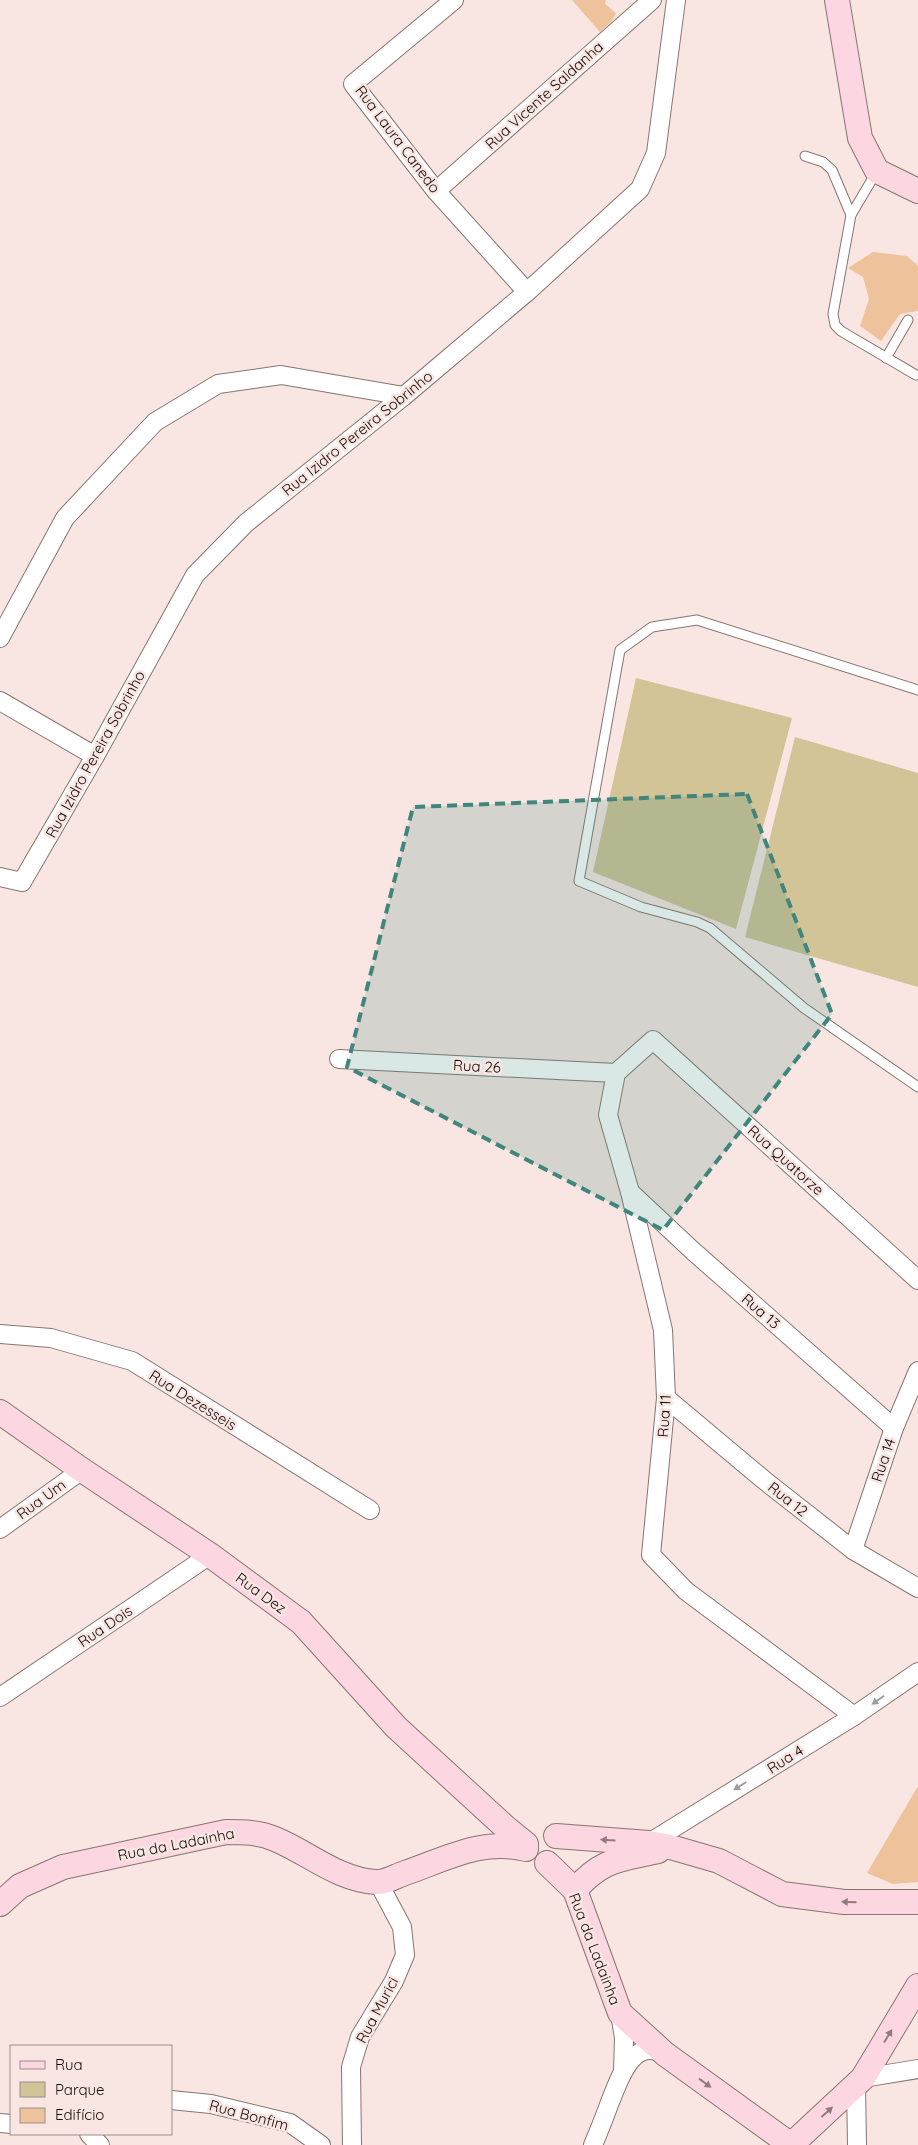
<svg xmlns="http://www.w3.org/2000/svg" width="918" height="2145" font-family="Quicksand,sans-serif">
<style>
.green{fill:#d2c496}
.building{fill:#eec39c}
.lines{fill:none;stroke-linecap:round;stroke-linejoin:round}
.lane-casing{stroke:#867672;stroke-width:11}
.street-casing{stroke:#867672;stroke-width:20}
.secondary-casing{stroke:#867672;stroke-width:26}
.lane{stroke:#fff;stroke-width:9}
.street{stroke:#fff;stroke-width:18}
.secondary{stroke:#fcd6e1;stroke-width:24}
.oneway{fill:#a09d9d}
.oneway2{fill:#927b80}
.marked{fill:#40867c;fill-opacity:0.2;stroke:#40867c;stroke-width:4;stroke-dasharray:10 6;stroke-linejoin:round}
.labels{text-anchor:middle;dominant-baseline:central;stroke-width:5;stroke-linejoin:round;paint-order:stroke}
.street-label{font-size:15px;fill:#110b0a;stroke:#f9e6e2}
</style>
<rect width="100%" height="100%" fill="#f9e6e2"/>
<g class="green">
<path d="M636 678 792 718 736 929 593 872Z"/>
<path d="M795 737 918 773V987L745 937Z"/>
</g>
<g class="building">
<path d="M572 0H606L605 4 616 13 612 21 600 32Z"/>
<path d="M873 252 907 256 918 266V311L900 314 881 341 860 326 869 299 863 277 848 268Z"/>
<path d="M918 1786V1882L893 1884 867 1873Z"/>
</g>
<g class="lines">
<defs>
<g id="lane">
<path d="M805 156 823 162 832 170 851 215"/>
<path d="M877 171 851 215 833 314 835 325 841 331 916 375"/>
<path d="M886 358 908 320"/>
<path d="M918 690 697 620 652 627 620 650 579 881 641 907 697 922 710 928 804 1008 918 1087"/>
</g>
<g id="street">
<path d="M454 0 353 84 436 191 527 292"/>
<path d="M436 191 652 0"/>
<path d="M0 638 65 518 155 422 218 384 281 375 404 396"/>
<path d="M0 701 95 756"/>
<path d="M0 877 22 882 95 756 195 575 246 523 404 396 527 292 640 189 656 153 676 0"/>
<path d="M339 1059 616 1073"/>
<path d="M630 1192 693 1251 894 1428"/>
<path d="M0 1334 51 1338 132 1361 370 1510"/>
<path d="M666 1398 764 1480 853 1550 918 1588"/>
<path d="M0 1529 82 1470"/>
<path d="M853 1550 894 1428 918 1371"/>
<path d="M0 1697 210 1555"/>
<path d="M854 1716 686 1591 651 1555 666 1398 663 1330 630 1192 608 1115 616 1073 653 1040 918 1280"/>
<path d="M649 1843 854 1716 918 1672"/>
<path d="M620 2013 624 2038 623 2071"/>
<path d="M863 2078 918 2069"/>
<path d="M856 2085 857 2145"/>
<path d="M171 2100 211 2104 290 2123 321 2145"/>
<path d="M0 2123 11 2124"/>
<path d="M89 2134 100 2145"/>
<path d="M352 2145 351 2067 360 2037 394 1981 405 1955 402 1927 378 1882"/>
<path d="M593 2145C599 2131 605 2116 610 2102 620 2078 632 2037 665 2054"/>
</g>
<g id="secondary">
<path d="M837 0 860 138 877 171 918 191"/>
<path d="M0 1412 82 1470 210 1555 301 1622 396 1727 505 1827 526 1844"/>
<path d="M556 1836 649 1843 674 1848 719 1861 782 1894 844 1902H918"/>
<path d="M547 1863 575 1890 620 2013 665 2054 791 2145 863 2078 918 1986"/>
<path d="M575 1890C602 1859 619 1860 658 1851"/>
<path d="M0 1904 20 1886 63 1867 226 1832C243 1832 259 1832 275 1839 309 1853 338 1880 376 1882 385 1883 396 1876 405 1873 446 1859 482 1838 526 1849"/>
</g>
</defs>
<use href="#lane" class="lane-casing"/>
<use href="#street" class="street-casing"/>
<use href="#secondary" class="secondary-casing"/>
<use href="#lane" class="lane"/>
<use href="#street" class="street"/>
<use href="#secondary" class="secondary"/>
</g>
<defs><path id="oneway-solid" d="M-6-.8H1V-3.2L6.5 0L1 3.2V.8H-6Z" transform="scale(1.25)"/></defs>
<g class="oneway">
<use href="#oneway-solid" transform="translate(878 1700) rotate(145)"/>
<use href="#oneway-solid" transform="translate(740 1786) rotate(148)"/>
</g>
<g class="oneway2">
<use href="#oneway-solid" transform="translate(608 1840) rotate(-176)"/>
<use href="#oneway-solid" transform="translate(849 1902) rotate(-179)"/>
<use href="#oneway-solid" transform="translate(888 2036) rotate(-59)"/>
<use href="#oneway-solid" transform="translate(705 2083) rotate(36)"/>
<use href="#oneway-solid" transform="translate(827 2112) rotate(-42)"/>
</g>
<path class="marked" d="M747 794 832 1014 663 1230 347 1067 413 807Z"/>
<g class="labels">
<g class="street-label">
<text transform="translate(544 95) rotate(-42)">Rua Vicente Saldanha</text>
<text transform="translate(398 139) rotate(53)">Rua Laura Canedo</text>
<text transform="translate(357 433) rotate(-39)">Rua Izidro Pereira Sobrinho</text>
<text transform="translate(95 754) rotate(-61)">Rua Izidro Pereira Sobrinho</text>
<text transform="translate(477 1066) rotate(3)">Rua 26</text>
<text transform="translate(786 1160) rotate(42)">Rua Quatorze</text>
<text transform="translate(761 1311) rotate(41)">Rua 13</text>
<text transform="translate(193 1400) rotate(32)">Rua Dezesseis</text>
<text transform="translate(664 1416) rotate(-86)">Rua 11</text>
<text transform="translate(883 1460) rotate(-71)">Rua 14</text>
<text transform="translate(41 1499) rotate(-36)">Rua Um</text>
<text transform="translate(788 1499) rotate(38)">Rua 12</text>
<text transform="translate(261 1593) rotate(36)">Rua Dez</text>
<text transform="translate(105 1626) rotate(-34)">Rua Dois</text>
<text transform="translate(785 1759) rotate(-32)">Rua 4</text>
<text transform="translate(176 1844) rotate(-11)">Rua da Ladainha</text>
<text transform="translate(595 1949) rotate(69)">Rua da Ladainha</text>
<text transform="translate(377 2010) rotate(-62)">Rua Murici</text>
<text transform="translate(249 2115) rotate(15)">Rua Bonfim</text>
</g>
</g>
<rect x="10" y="2045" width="162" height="90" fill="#f9e6e2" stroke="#9c8e8c"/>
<rect x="20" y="2061" width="25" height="8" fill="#fcd6e1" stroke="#9c8e8c"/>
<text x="55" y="2070" font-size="15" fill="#110b0a">Rua</text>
<rect x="20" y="2082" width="25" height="15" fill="#d2c496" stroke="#9c8e8c"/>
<text x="55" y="2095" font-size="15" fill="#110b0a">Parque</text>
<rect x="20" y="2108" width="25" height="15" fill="#eec39c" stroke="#9c8e8c"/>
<text x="55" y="2120" font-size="15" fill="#110b0a">Edifício</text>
</svg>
